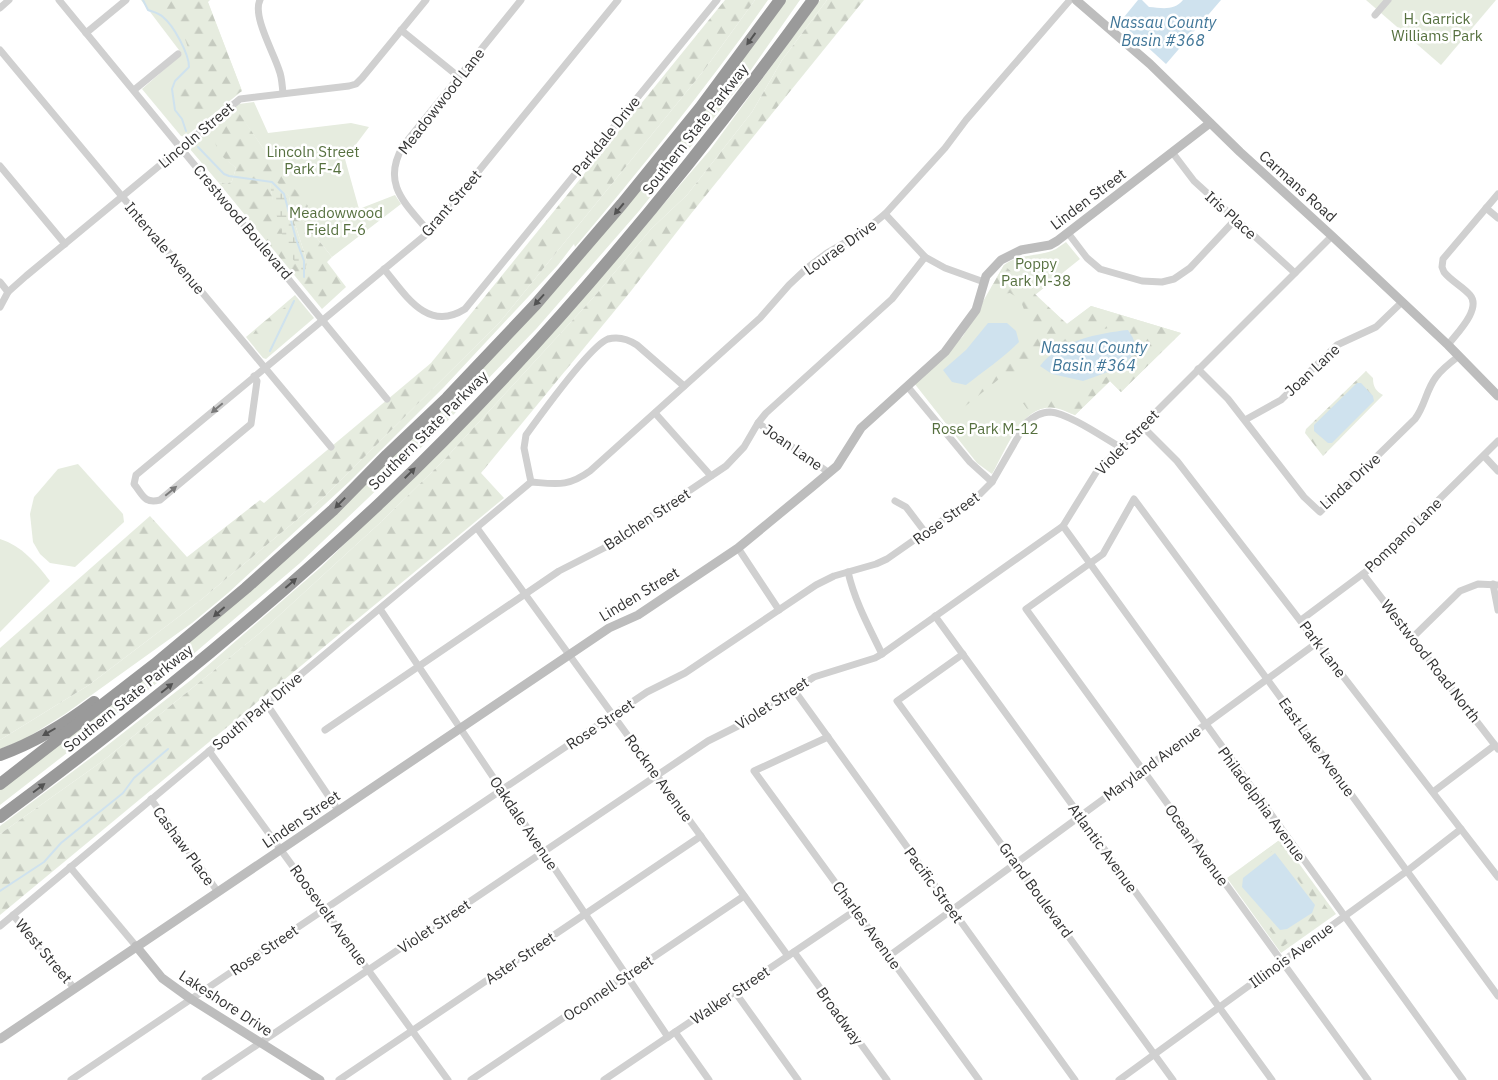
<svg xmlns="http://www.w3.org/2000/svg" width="1498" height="1080" font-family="'IBM Plex Sans',sans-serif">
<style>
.green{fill:#e6ecdf}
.forest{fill:url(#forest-firs);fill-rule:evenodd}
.wetland{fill:url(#wetland-marsh)}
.water{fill:#cfe2ee}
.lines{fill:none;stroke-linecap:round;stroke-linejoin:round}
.stream{stroke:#cfe2ee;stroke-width:2}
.street{stroke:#d0d0d0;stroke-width:7}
.secondary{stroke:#bdbdbd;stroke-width:9}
.highway{stroke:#9a9a9a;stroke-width:12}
.oneway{fill:#525252}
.oneway2{fill:#7a7a7a}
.labels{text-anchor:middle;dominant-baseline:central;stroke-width:5;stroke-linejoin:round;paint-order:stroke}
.park-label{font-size:15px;fill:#56703f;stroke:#fff}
.street-label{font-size:15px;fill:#333;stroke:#fff}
.water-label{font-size:16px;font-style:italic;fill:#3f7597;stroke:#fff}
</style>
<defs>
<pattern id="forest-firs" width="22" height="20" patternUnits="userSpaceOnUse" patternTransform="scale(1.25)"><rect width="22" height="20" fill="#e6ecdf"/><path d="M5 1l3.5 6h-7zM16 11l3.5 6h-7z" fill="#c6cbc0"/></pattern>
<pattern id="wetland-marsh" width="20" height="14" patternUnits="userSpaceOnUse" patternTransform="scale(1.25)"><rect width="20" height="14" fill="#e6ecdf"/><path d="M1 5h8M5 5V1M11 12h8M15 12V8" fill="none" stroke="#c6cbc0"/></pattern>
</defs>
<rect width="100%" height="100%" fill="#fff"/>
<g class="green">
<path d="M141 0H210L208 2 242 91 185 137 181 136 142 89 182 54Z"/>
<path d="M755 0H768C708 86 642 167 575 247L574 244 558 265 444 387 349 482 228 593 192 623 65 714 25 739 0 749V740L89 685 202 599 323 498 500 322 705 69Z"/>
<path d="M786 0H800L741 84 639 211 537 328 430 439 300 563 184 662 0 805V789L162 663 465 386 723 85Z"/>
<path d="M820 0H827L782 60 752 112 687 195 651 229 593 298 444 460 382 521 261 632 104 760 0 834V826L100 751 191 680 320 568 456 435 587 293 710 150Z"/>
<path d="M1366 0H1496L1441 65Z"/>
<path d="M254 102 268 133 351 123 369 127 345 159 359 209 395 195 401 204 332 257 300 217 263 148 237 111 224 121 228 161 236 168 232 181 227 184 218 182 189 148V145L239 104Z"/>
<path d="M1066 242 1080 259 1035 295 1067 324 1091 306 1181 333 1121 392 1110 381 1075 415C1069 413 1061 408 1054 407 1021 405 1006 450 992 474L977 463 914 383 963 336 1004 265C1019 253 1040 257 1056 249 1059 247 1063 244 1066 242Z"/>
<path d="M295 295 314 318 266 359 263 358 246 337Z"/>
<path d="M78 464 123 514 124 522 75 567 50 563 40 554 33 542 30 514 34 497 58 469Z"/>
<path d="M0 539C22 546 36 563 50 581L0 632Z"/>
<path d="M1281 839 1336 914 1281 953 1227 878Z"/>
</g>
<g class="forest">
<path d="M156 0H207L242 91C231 98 209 113 195 111 189 110 184 105 179 101L180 88 194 65 185 39Z"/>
<path d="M725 0H755L705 69 500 322 323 498 202 599 89 685 0 740V648L150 516 187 557 260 500 264 503 431 363Z"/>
<path d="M827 0H864L690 215 631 291 481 473 504 498 0 915V834L104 760 261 632 382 521 444 460 593 298 651 229 687 195 752 112 782 60Z"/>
<path d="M237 110 263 148 308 206 300 217 332 257 327 262 346 287 322 309 218 182 227 184 232 181 236 168C230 163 222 157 218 151 209 134 226 120 237 110ZM270 178 289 196 292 215 307 261C286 231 272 216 270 178Z"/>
<path d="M1004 265 1067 324 1091 306 1181 333 1121 392 1110 381 1075 415C1055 407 1051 404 1030 413L1023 403 1037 397 1069 398 1081 393 1122 367 1137 350 1128 330 1115 326 1080 336 1008 379 1004 375 963 408 964 397 1016 355 1030 339V325L1020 299 1010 293 996 295 991 291V288Z"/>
<path d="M287 306C285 315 266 337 258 342L251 338C257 324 275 314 287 306Z"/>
<path d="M1366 371 1373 378C1373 387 1376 391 1383 395L1323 456 1305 433 1306 429Z"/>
<path d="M1278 841 1330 912 1329 914 1326 917 1282 947 1238 886 1263 914 1274 931 1281 935C1293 931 1312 919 1318 907L1277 851 1274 850 1252 864 1244 866Z"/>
</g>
<path class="wetland" d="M269 177 278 183 289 196 292 215 307 261 304 277 286 248 273 203Z"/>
<g class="water">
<path d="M1138 0H1142L1149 7C1162 8 1174 11 1183 0H1221L1166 64 1120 22Z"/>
<path d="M988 323H1007L1016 331 1019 342C1003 358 984 371 966 385L952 382 943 370 966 350Z"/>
<path d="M1128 330 1133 338 1137 350 1122 367 1083 381 1052 374 1040 366C1058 341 1099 333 1128 330Z"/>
<path d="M1357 383H1361L1373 396 1374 401 1332 443H1328L1314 431V425Z"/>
<path d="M1275 853 1315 905 1312 913 1287 929 1280 930 1242 887 1243 878Z"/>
</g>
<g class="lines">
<g class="stream">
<path d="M143 0 148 10C154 12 159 13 163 17 174 26 189 54 189 67L175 81 172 89 175 110 182 119 186 131"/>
<path d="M198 147 224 174 229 176 272 182 284 194 296 239 304 261V277"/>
<path d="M270 351 294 301"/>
<path d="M0 891 44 862 61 843 123 793 134 778 168 749"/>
</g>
<g class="street">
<path d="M59 0 387 399"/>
<path d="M260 0C252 16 274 53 279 70 282 77 282 85 283 93"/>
<path d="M0 8 9 0"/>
<path d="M1375 15 1388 0"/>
<path d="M401 30 459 77"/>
<path d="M86 33 126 0"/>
<path d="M0 50 331 447"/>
<path d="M134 90 178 54"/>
<path d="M1172 152 1194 181 1295 273"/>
<path d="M0 166 65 244"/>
<path d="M1486 208 1498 218"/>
<path d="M885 214 925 257 945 268 984 282"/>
<path d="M429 232C405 203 381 184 403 146L521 0"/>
<path d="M1068 233 1087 258 1100 269 1142 281 1162 282 1174 279 1190 268 1235 220"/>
<path d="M384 269C405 294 427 333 465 309L717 0"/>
<path d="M0 282 8 292"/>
<path d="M0 307 8 292 26 276 240 99 349 86 356 84 362 78 426 0"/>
<path d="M1448 345C1456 334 1482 309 1470 295 1462 286 1451 281 1444 272L1442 267 1443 259 1498 194"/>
<path d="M1198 369 1228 399 1304 497 1320 512 1415 419C1425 406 1426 390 1436 377 1442 369 1451 362 1459 356"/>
<path d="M254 376 257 381 251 424 160 500C144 504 143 495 134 484L136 475 429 232 618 0"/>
<path d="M907 386 970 462 992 482"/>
<path d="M655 413 711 476"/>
<path d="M1245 420 1281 400 1337 345 1376 327 1402 302"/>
<path d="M758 423 828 472"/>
<path d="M1142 426 1177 461 1498 877"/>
<path d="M1484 456 1498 471"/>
<path d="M531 482C557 484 568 487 590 471L760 318 789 285 807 268 827 253 863 232 885 214 945 148 966 120 1070 0"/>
<path d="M895 501 906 507 925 532"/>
<path d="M1063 526 1463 1080"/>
<path d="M477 528 788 956"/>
<path d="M738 548 779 610"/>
<path d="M848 572C855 602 869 627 882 654"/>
<path d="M1363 574 1498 749"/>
<path d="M1493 584 1498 610"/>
<path d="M380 609 668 1037"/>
<path d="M935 616 1272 1080"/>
<path d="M1301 620 1368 570 1498 441"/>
<path d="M1412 638 1460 591 1478 584 1498 585"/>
<path d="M963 654 897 701 1173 1080"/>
<path d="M794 690 1075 1080"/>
<path d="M266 703 338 810"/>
<path d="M325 730 559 571 604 548 726 466 744 447 758 423 766 413 892 299 925 257"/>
<path d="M828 737 754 771 979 1080"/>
<path d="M209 751 448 1080"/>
<path d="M1433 792 1495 745"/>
<path d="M151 799 218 892"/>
<path d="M70 867 136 946"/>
<path d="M13 915 74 988"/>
<path d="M0 926 531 482 524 448 526 435C539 417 591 345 608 339 619 336 628 339 637 345L684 386"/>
<path d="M794 952 887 1080"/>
<path d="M889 956 1318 642"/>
<path d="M735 992 798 1080"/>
<path d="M675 1032 709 1080"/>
<path d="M71 1080 647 692 685 673 816 585 834 576 876 564 887 559 980 494 992 482 1026 423C1033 417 1040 412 1050 412 1068 413 1104 438 1120 447"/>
<path d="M205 1080 708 741 740 725 814 677 875 658 882 654 1063 526 1097 471 1332 236"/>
<path d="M339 1080 701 836"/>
<path d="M471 1080 744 896"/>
<path d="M604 1080 856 910"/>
<path d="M1119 1080 1407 871 1461 829"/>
<path d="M1368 1080 1026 609 1103 554 1134 499 1267 679 1498 996"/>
</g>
<g class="secondary">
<path d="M1076 0 1150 64 1240 152 1332 236 1448 345 1498 396"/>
<path d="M136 946 162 978 191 999 320 1080"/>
<path d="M0 1039 569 655 609 628 638 615 738 548 812 487 837 466 861 428 945 352 976 310 986 276 1001 260 1021 250 1050 245 1057 241 1210 123"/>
</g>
<g class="highway">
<path d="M0 755C34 743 65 724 94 702"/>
<path d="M0 784 155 664 246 588 333 510 387 455 447 398 536 304 622 204 700 108 780 0"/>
<path d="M0 817C132 719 261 615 381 502 541 350 683 179 813 0"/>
</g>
</g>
<defs><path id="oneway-solid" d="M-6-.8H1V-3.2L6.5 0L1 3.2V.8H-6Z" transform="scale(1.25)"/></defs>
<g class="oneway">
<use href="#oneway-solid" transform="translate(751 39) rotate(126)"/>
<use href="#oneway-solid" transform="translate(619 209) rotate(130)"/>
<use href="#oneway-solid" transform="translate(539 300) rotate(132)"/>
<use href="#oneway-solid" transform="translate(410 473) rotate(-45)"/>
<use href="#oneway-solid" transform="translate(340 503) rotate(134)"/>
<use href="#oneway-solid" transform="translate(291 583) rotate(-41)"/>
<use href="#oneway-solid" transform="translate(219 612) rotate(139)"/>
<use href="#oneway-solid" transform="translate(167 688) rotate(-39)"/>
<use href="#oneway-solid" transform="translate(49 732) rotate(150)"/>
<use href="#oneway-solid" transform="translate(39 788) rotate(-37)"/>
</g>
<g class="oneway2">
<use href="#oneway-solid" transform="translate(217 408) rotate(140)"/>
<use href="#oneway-solid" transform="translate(171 491) rotate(-40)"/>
</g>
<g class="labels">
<g class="park-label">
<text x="1437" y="18">H. Garrick<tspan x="1437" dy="17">Williams Park</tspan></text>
<text x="313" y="151">Lincoln Street<tspan x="313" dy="17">Park F-4</tspan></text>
<text x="336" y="212">Meadowwood<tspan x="336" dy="17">Field F-6</tspan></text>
<text x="1036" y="263">Poppy<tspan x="1036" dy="17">Park M-38</tspan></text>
<text x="985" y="428">Rose Park M-12</text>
</g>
<g class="street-label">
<text transform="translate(441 101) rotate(-52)">Meadowwood Lane</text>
<text transform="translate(695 129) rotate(-52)">Southern State Parkway</text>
<text transform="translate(196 135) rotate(-40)">Lincoln Street</text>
<text transform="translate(606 136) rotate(-51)">Parkdale Drive</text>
<text transform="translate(1298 186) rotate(42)">Carmans Road</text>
<text transform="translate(1088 199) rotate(-37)">Linden Street</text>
<text transform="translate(451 203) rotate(-49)">Grant Street</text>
<text transform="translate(1231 215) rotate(42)">Iris Place</text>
<text transform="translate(243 222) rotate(50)">Crestwood Boulevard</text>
<text transform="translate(840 247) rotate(-35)">Lourae Drive</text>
<text transform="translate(165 248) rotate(50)">Intervale Avenue</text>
<text transform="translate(1312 370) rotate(-43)">Joan Lane</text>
<text transform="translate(428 430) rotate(-45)">Southern State Parkway</text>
<text transform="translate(1127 442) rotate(-46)">Violet Street</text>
<text transform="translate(793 447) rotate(35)">Joan Lane</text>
<text transform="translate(1350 481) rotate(-42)">Linda Drive</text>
<text transform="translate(946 518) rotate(-36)">Rose Street</text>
<text transform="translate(647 519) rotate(-33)">Balchen Street</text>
<text transform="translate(1403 535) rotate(-44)">Pompano Lane</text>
<text transform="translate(639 594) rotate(-31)">Linden Street</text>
<text transform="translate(1323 649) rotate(53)">Park Lane</text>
<text transform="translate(1431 661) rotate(52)">Westwood Road North</text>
<text transform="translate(128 698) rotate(-39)">Southern State Parkway</text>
<text transform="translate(772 703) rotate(-33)">Violet Street</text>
<text transform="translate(257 711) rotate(-40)">South Park Drive</text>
<text transform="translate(600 724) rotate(-34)">Rose Street</text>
<text transform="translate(1317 747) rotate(54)">East Lake Avenue</text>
<text transform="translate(1152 763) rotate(-36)">Maryland Avenue</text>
<text transform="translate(659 778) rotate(54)">Rockne Avenue</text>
<text transform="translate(1262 804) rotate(54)">Philadelphia Avenue</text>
<text transform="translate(301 819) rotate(-34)">Linden Street</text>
<text transform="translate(524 823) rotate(56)">Oakdale Avenue</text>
<text transform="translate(1197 845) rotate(54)">Ocean Avenue</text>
<text transform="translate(184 846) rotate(54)">Cashaw Place</text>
<text transform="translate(1103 848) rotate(54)">Atlantic Avenue</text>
<text transform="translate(934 885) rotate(54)">Pacific Street</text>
<text transform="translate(1036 890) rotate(54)">Grand Boulevard</text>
<text transform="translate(329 915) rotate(54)">Roosevelt Avenue</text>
<text transform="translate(867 925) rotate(54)">Charles Avenue</text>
<text transform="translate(434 926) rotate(-34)">Violet Street</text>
<text transform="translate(264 950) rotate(-34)">Rose Street</text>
<text transform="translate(44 951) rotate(50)">West Street</text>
<text transform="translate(1291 955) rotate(-36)">Illinois Avenue</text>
<text transform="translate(520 958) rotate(-34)">Aster Street</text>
<text transform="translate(608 988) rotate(-34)">Oconnell Street</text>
<text transform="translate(730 995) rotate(-34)">Walker Street</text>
<text transform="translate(226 1003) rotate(33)">Lakeshore Drive</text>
<text transform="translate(840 1016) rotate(54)">Broadway</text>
</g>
<g class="water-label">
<text x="1163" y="22">Nassau County<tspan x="1163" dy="18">Basin #368</tspan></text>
<text x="1094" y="347">Nassau County<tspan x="1094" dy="18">Basin #364</tspan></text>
</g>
</g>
</svg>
